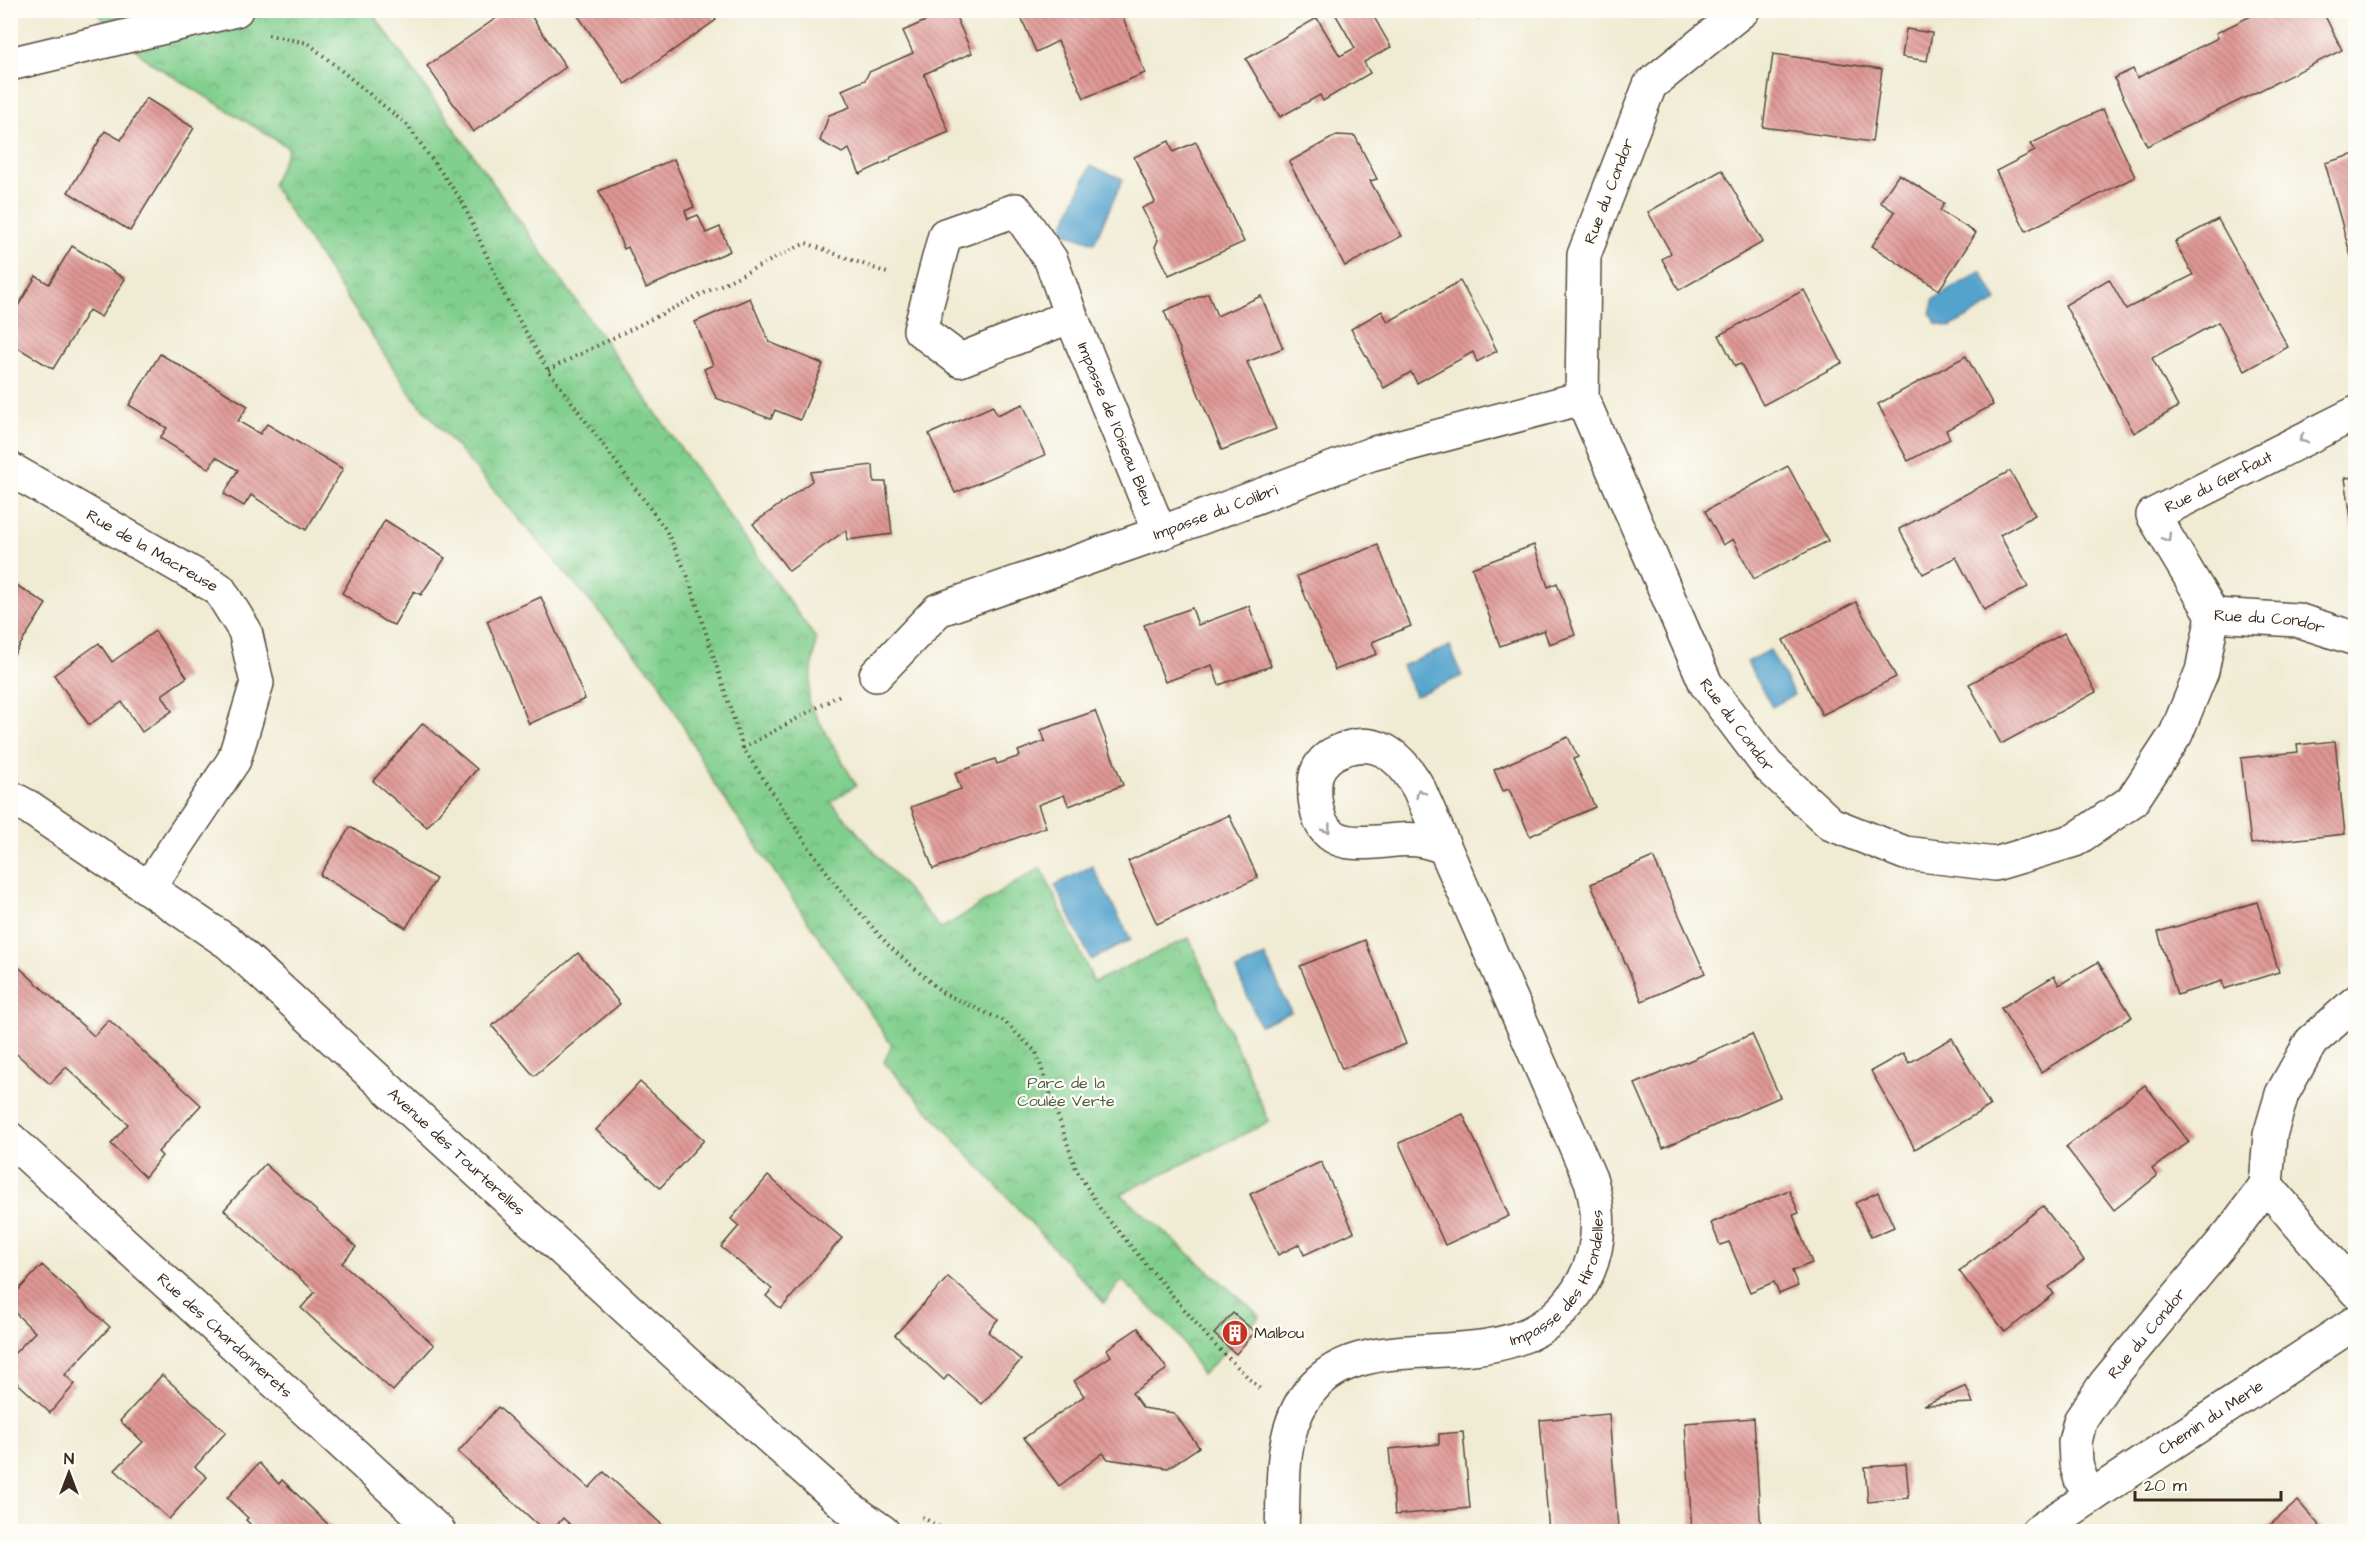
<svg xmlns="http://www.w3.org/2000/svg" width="2366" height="1542" font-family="'Architects Daughter',sans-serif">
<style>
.park{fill:url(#park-crowns);stroke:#5e7c56;stroke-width:1.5}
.water{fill:#53a3cd;stroke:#476676;stroke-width:1.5}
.building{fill:url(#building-back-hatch)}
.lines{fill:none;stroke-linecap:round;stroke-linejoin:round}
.minor-casing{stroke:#564739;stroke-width:36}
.path{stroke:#564739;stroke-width:4;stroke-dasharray:1.5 4.5;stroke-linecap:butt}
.minor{stroke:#fff;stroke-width:33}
.oneway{stroke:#a79f9a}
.labels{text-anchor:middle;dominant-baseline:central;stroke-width:4.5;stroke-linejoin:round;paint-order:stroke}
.street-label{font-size:16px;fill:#3b2a1e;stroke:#fdfcf7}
.park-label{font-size:16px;fill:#505c40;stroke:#fdfcf7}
.poi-label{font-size:16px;fill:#3b2a1e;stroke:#fdfcf7;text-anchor:start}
</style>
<defs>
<pattern id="park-crowns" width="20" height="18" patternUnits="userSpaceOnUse" patternTransform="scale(1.5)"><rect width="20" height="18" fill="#81cf8e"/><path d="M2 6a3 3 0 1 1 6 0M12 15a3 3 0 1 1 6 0" fill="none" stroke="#6ba873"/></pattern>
<pattern id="building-back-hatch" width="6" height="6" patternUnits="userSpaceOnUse" patternTransform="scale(1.5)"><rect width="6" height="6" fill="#df9794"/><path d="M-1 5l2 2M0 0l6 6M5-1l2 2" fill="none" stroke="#b67b78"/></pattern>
</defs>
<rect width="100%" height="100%" fill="#fdfcf7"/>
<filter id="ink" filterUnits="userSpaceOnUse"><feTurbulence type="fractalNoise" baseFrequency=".0167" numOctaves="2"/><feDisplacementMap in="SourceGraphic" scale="12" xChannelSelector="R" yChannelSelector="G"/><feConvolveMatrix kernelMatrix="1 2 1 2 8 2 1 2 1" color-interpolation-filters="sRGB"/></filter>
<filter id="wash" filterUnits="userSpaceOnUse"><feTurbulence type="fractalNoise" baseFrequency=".008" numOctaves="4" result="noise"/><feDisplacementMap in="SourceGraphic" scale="24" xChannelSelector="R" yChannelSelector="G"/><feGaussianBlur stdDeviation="1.35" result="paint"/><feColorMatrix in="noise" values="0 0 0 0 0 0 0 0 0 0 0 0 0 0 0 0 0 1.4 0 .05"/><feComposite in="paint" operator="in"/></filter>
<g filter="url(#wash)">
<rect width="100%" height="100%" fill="#f0ebd3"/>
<path class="park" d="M94 11H371L816 639 808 702 856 785 831 802 941 929 1041 867 1094 982 1189 938 1269 1122 1121 1194 1260 1316 1202 1375 1178 1334 1122 1280 1104 1303 884 1062 892 1045 714 783 658 680 410 393 272 185 289 148 148 61Z"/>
<g class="water">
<path d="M1090 166 1123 179 1094 243 1061 231Z"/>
<path d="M1981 271 1997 301 1950 327 1937 324 1930 313 1934 299Z"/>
<path d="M1450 646 1462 676 1415 696 1402 666Z"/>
<path d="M1770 650 1794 695 1772 707 1747 662Z"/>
<path d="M1092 866 1131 940 1091 960 1055 885Z"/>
<path d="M1265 956 1291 1012 1260 1025 1236 970Z"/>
</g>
<g id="blocks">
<g class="building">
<path d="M508 10H527L566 67 473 132 427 66Z"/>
<path d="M574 10H709L716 20 625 84Z"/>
<path d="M950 10H953L972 53 924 74 949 132 891 157 890 160 860 174 849 149 842 153 820 141 829 115 850 107 842 90 865 80 869 72 913 53 903 31Z"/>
<path d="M1018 10H1120L1145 73 1084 98 1058 41 1036 52Z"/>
<path d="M1333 10H1370L1391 47 1364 62 1370 73 1323 101 1320 95 1280 117 1246 59 1317 18 1340 56 1355 48Z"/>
<path d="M1475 10H1494L1479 18Z"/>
<path d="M2263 10H2272L2273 13 2278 10H2322L2342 50 2147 146 2114 78 2133 69 2137 78 2218 38 2216 33Z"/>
<path d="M1906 29 1932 33 1927 61 1902 57Z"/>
<path d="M1773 54 1882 69 1872 142 1763 127Z"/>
<path d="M146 98 194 128 130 231 68 192 105 131 121 140Z"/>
<path d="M2103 109 2135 177 2026 231 1996 171 2035 151 2030 144Z"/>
<path d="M1337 135 1355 136 1377 179 1370 181 1402 236 1345 266 1289 162Z"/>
<path d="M1169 141 1173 152 1196 142 1244 242 1169 275 1155 247 1158 240 1142 208 1155 202 1134 157Z"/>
<path d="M2355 154V271L2325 163Z"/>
<path d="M674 159 694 207 685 211 688 219 698 215 706 233 720 227 730 251 646 288 628 247 624 249 599 191Z"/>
<path d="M1722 170 1763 242 1679 290 1662 259 1671 253 1648 212Z"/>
<path d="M1899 174 1944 203 1940 211 1976 233 1939 290 1872 246 1895 212 1880 202Z"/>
<path d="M2218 219 2288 347 2245 371 2218 322 2152 358 2178 407 2134 433 2065 305 2109 279 2126 309 2193 275 2175 242Z"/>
<path d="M72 246 125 279 101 317 89 310 53 369 10 343V319L36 276 49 284Z"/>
<path d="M1460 281 1483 322 1497 351 1477 362 1473 352 1417 383 1411 372 1384 388 1351 329 1382 311 1388 322Z"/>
<path d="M1804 290 1842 363 1763 405 1741 364 1735 366 1719 335Z"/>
<path d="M1208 293 1217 316 1261 296 1283 348 1247 362 1276 429 1222 450 1164 311Z"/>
<path d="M750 298 769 342 823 364 800 420 775 410 771 419 716 398 704 369 713 365 695 322Z"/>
<path d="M160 354 248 406 238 421 260 434 267 424 343 469 306 530 251 495 244 506 224 494 238 470 216 457 209 469 160 438 167 428 129 405Z"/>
<path d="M1966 356 1993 405 1946 430 1950 439 1908 461 1878 404Z"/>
<path d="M1023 404 1045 455 955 493 929 434 993 406 997 415Z"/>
<path d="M873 465 874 482H886L892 534 847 540 846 530 789 571 753 524 812 481 811 472Z"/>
<path d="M1788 466 1828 541 1754 579 1733 539 1723 545 1705 511Z"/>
<path d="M2010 471 2035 515 2000 535 2028 587 1984 610 1956 557 1923 574 1899 529Z"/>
<path d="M2355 477V538H2354L2345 478Z"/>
<path d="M385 520 445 558 421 595 414 591 394 625 384 621 342 593Z"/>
<path d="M1378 545 1411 626 1372 642 1377 654 1335 670 1297 576Z"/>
<path d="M1534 545 1548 587 1557 583 1575 635 1549 644 1544 630 1500 646 1472 568Z"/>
<path d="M10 581 46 604 10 661Z"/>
<path d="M541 597 585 699 529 724 487 621Z"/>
<path d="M1856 602 1896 677 1822 715 1783 640Z"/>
<path d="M1249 606 1271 666 1219 685 1212 665 1165 682 1144 625 1192 608 1198 625Z"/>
<path d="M155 631 187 677 162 695 172 711 142 732 122 702 89 725 54 675 99 643 112 662Z"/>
<path d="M2064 633 2096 692 2001 744 1969 684Z"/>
<path d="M1095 711 1123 785 1069 806 1064 795 1038 805 1046 827 933 869 911 807 961 789 955 773 995 759 997 764 1020 756 1018 751 1045 741 1041 730Z"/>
<path d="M423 723 477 769 427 827 373 781Z"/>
<path d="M1568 737 1578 757 1573 759 1595 807 1530 836 1509 789 1503 791 1494 770Z"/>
<path d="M2335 741 2345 834 2251 844 2241 758 2298 752 2297 745Z"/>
<path d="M1229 815 1258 878 1157 924 1128 861Z"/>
<path d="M350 827 436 879 406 928 320 875Z"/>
<path d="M1653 857 1705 973 1642 1001 1591 884Z"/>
<path d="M2257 902 2279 972 2224 989 2222 981 2177 995 2158 932Z"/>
<path d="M1365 940 1406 1044 1342 1069 1300 966Z"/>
<path d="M578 953 620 1004 534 1076 492 1026Z"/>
<path d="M10 959 94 1036 109 1020 201 1105 158 1152 162 1156 145 1177 111 1144 128 1124 66 1067 50 1084 10 1048Z"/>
<path d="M2098 962 2132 1017 2041 1072 2001 1008 2054 976 2059 985Z"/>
<path d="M1752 1034 1780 1097 1663 1148 1635 1084Z"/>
<path d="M1952 1038 1990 1106 1915 1149 1871 1071 1903 1053 1909 1063Z"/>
<path d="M640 1082 704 1140 660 1188 596 1130Z"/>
<path d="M2145 1085 2189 1142 2152 1169 2157 1176 2114 1210 2066 1147Z"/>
<path d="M1463 1114 1509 1216 1445 1245 1399 1143Z"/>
<path d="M1321 1162 1354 1232 1304 1255 1300 1244 1278 1255 1250 1194Z"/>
<path d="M265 1164 356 1247 342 1263 434 1345 393 1391 301 1308 315 1292 224 1210Z"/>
<path d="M768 1176 842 1238 781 1309 766 1296 772 1289 721 1247 739 1226 731 1219Z"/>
<path d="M1789 1190 1799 1213 1793 1215 1812 1263 1792 1271 1798 1286 1779 1294 1774 1282 1750 1292 1729 1242 1720 1245 1711 1223Z"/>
<path d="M1878 1192 1894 1227 1871 1237 1855 1203Z"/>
<path d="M2043 1206 2084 1260 2049 1287 2054 1294 2005 1332 1959 1271Z"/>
<path d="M42 1265 110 1327 65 1375 75 1384 50 1413 10 1376V1358L35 1332 10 1308V1299Z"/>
<path d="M948 1277 998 1319 988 1332 1021 1360 982 1404 948 1375 944 1380 895 1335Z"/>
<path d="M1233 1313 1255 1332 1236 1354 1214 1334Z"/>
<path d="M1138 1328 1167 1369 1132 1393 1143 1408 1174 1413 1199 1447 1168 1468 1108 1459 1103 1453 1059 1486 1024 1438 1084 1396 1074 1381 1111 1356 1107 1349Z"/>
<path d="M162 1375 226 1432 195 1467 207 1477 169 1519 115 1470 143 1442 120 1421Z"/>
<path d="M1966 1386 1973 1403 1924 1405Z"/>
<path d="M498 1407 589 1488 604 1472 670 1532H578L563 1518 550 1532H546L458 1452Z"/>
<path d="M1609 1414 1618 1528 1549 1532 1540 1420Z"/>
<path d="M1754 1418 1761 1532H1692L1685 1423Z"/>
<path d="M1463 1432 1470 1508 1395 1515 1389 1449 1439 1444V1434Z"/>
<path d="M259 1463 279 1484 282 1480 336 1532H258L246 1520 248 1518 227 1498Z"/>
<path d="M1906 1464 1909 1498 1868 1502 1865 1467Z"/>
<path d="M2298 1501 2325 1532H2262Z"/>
</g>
</g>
</g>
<g filter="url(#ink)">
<use href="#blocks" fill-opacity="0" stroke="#564739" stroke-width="1.5"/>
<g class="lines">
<defs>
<g id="minor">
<path id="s1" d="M1743 10 1650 85 1584 255 1582 398 1706 684 1767 765 1831 824 1905 853 1995 864 2075 840 2132 801 2176 734 2202 671 2213 615 2297 620 2356 639"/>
<path d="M10 64 236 10"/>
<path id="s2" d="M1071 316 960 360 920 330 945 235 1016 210 1051 260 1071 316 1160 533"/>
<path id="s3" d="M10 469 219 589 245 631 257 683 234 760 149 887"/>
<path id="s4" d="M2213 615 2153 515 2356 413"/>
<path id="s5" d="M876 675 938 610 1160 533 1371 454 1582 398"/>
<path id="s6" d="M10 797 30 808 229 943 685 1362 849 1508 883 1532"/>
<path id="s7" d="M10 1139 439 1532"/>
<path d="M2266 1185 2356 1291"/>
<path id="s8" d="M2092 1496 2081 1480 2076 1463 2075 1442 2080 1421 2105 1384 2232 1231 2266 1185 2270 1135 2282 1094 2311 1042 2356 1002"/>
<path id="s9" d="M1282 1532C1284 1488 1279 1437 1304 1399 1364 1306 1518 1401 1583 1282 1601 1249 1601 1215 1591 1181L1419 789C1400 755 1374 732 1333 754 1322 761 1315 771 1315 784 1314 796 1316 809 1320 820 1336 858 1386 836 1417 840 1426 841 1435 844 1443 847"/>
<path id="s10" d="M2037 1532 2356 1322"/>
</g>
</defs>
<use href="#minor" class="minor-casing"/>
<g class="path">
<path d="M268 35 308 43 407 125 462 201 505 296 548 370 666 530 687 574 743 748 806 843 839 889 890 947 943 993 1004 1021 1036 1052 1076 1169 1102 1212 1211 1341 1261 1390"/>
<path d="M548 370 806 243 890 274"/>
<path d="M743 748 840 695"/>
<path d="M922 1517 948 1532"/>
</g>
<use href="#minor" class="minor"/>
</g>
<defs><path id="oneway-chevron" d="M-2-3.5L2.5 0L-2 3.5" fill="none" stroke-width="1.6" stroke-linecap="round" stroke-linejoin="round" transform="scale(1.5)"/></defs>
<g class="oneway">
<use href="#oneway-chevron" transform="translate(2303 439) rotate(153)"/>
<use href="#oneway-chevron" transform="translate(2167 538) rotate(59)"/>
<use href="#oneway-chevron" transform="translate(1420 793) rotate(-115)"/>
<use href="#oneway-chevron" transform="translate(1327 829) rotate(53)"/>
</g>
</g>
<defs>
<symbol id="building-disc" viewBox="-11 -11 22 22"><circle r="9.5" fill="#c8321e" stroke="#fdfcf7"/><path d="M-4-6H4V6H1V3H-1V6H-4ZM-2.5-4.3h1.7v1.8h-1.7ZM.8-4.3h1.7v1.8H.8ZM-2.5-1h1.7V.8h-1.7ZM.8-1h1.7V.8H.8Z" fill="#fff"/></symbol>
</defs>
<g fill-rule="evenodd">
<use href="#building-disc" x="1220" y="1318" width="30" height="30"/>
</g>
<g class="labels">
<g class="street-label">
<text transform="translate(1609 191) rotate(-69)">Rue du Condor</text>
<text stroke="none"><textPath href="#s2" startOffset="580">Impasse de l'Oiseau Bleu</textPath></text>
<text stroke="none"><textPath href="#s4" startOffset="190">Rue du Gerfaut</textPath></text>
<text stroke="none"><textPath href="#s5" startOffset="384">Impasse du Colibri</textPath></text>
<text stroke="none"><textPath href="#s3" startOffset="164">Rue de la Macreuse</textPath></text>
<text stroke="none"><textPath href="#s1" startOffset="1530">Rue du Condor</textPath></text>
<text stroke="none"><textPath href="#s1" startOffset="808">Rue du Condor</textPath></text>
<text stroke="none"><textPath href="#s6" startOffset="572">Avenue des Tourterelles</textPath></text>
<text stroke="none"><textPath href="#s9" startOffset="444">Impasse des Hirondelles</textPath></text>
<text stroke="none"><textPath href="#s8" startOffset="190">Rue du Condor</textPath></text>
<text stroke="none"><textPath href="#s7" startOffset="291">Rue des Chardonnerets</textPath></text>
<text stroke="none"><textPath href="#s10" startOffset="208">Chemin du Merle</textPath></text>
</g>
<g class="park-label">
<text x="1066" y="1083">Parc de la<tspan x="1066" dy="18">Coulée Verte</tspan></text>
</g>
<g class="poi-label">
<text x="1254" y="1333">Malbou</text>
</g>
</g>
<rect width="2366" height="1542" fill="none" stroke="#fdfcf7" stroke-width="36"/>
<g transform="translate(69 1473)" stroke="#fdfcf7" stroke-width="4.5" paint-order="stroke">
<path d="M0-4.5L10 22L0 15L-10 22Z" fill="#3b2a1e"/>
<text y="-9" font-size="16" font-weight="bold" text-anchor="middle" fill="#3b2a1e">N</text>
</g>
<path d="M2135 1491v9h146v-9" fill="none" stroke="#3b2a1e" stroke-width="3"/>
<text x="2144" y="1491" font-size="18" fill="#3b2a1e" stroke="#fdfcf7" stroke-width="4.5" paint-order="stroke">20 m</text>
</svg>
